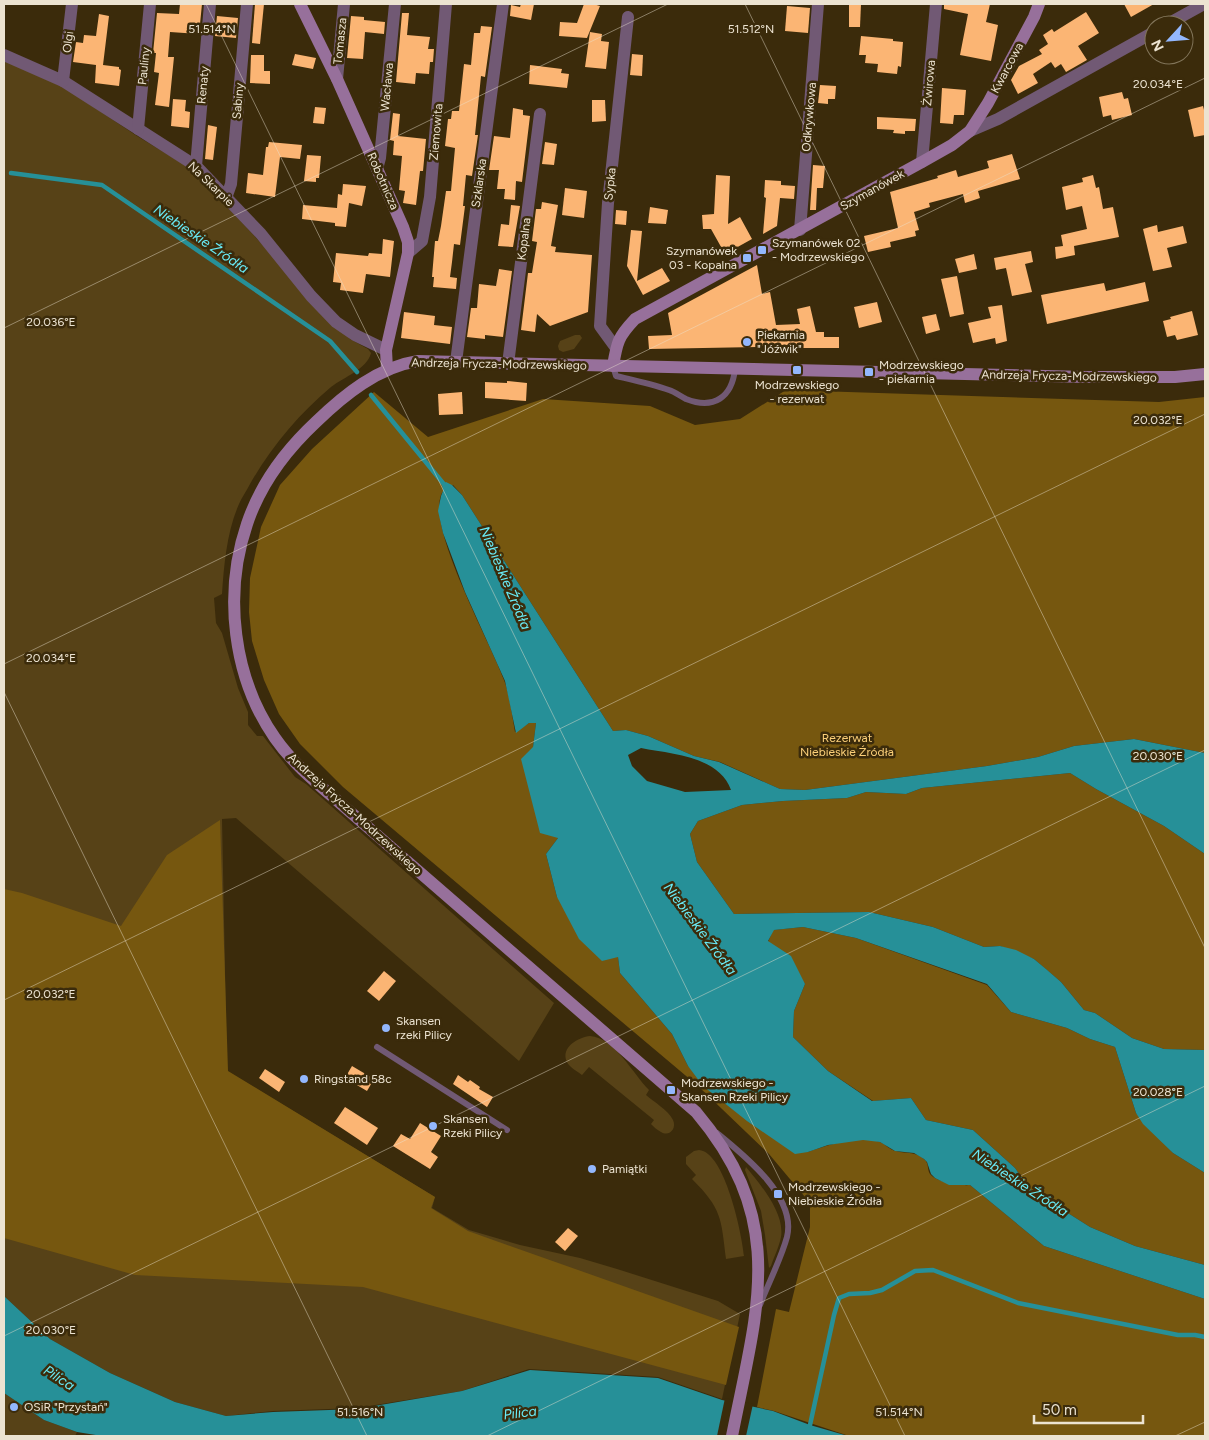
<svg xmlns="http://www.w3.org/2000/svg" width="1209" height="1440" font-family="Figtree,sans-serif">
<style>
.green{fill:#574217}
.forest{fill:#76570f}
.water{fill:#269098;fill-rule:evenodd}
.pier{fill:#3b2b0b}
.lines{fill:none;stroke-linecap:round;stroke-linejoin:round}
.stream{stroke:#269098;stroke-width:4.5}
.building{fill:#fbb574}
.lane{stroke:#715974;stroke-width:6}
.street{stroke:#715974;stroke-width:12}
.secondary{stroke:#97709b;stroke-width:12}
.ticks{fill:none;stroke:#ece3d1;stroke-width:1;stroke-opacity:0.45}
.poi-dot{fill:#93b7fd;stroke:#3b2b0b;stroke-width:2}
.labels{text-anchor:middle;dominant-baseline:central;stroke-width:5;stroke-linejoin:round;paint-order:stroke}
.street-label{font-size:12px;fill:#ece3d1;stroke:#3b2b0b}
.poi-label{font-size:12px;fill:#ece3d1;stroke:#3b2b0b;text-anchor:start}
.park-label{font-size:12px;fill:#fbcf79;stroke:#3b2b0b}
.water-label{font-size:14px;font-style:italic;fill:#69edf9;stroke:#3b2b0b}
.ticks-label{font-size:12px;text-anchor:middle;fill:#ece3d1;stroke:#3b2b0b;stroke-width:5;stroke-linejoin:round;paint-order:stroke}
</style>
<rect width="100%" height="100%" fill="#3b2b0b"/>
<g class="green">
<path d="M4 60 65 88 137 136 193 170 350 339 368 349 371 353C367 369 344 377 331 387 299 414 271 447 250 484 247 490 242 497 239 504 227 531 224 564 222 594L214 598 216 623 222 633 238 688 248 712V725L257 736H263L295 777 306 784 554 1003 519 1061 236 818 222 819 227 1071 435 1197 432 1208 469 1230 520 1245 580 1258 617 1269 718 1301 740 1314 722 1399 658 1377 529 1369 462 1391 357 1408 273 1411 226 1416 175 1402 110 1373 50 1339 4 1296Z"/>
<path d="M575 335H580L582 338 574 349 563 352 559 350 558 346 560 341Z"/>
<path d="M590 1036C615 1038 633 1074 649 1090L646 1095C654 1102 668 1110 673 1120 677 1129 669 1137 661 1132 657 1130 654 1127 651 1124L654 1120 589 1067 582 1075C577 1071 569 1067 567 1062 560 1047 579 1037 590 1036Z"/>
<path d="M699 1150C725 1152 742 1234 744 1256L726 1259C721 1218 722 1209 692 1179L696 1175 686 1164V1157L694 1151Z"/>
<path d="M746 1167C760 1184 785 1213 781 1237 779 1247 774 1257 771 1266L769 1268 765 1235 761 1211 745 1170Z"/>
<path d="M4 1393 44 1420 77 1432 75 1436H4Z"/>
</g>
<g class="forest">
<path d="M786 390 1159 402 1205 397V753L1134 739 1074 746 1038 757 987 766 805 790 780 789 720 762 694 756 648 736 626 730 613 731 462 495 453 485C448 488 443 490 441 495 428 531 490 641 504 680 510 696 512 715 515 732L529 723H536L533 747 558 838 546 854 557 897 618 957 620 973 672 1034 688 1066 808 1152C829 1145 857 1135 880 1142 885 1144 890 1150 896 1151 907 1154 916 1151 925 1160 929 1164 927 1169 930 1174 936 1182 960 1186 970 1185L1044 1246 1205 1299V1436H849L774 1411 757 1407 776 1309 789 1312 810 1227V1203L769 1154 698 1086 343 787 300 744 279 714 264 680 252 641 249 612 250 578 261 527 280 485 312 449 374 392 428 437 543 399 650 406 695 425 740 419Z"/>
<path d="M1070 773 1096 789 1164 826 1205 854V1050L1164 1049 1132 1038 1095 1013 1084 1010 1061 982 1034 959 1000 946 984 947 933 927 869 912 734 914 697 862 690 834 698 821 742 805 783 801 847 798 866 792 906 794 922 788Z"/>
<path d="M220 820 228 1071 435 1197 431 1208 468 1231 739 1327 726 1385 363 1287 135 1275 4 1238V889L22 893 121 926 167 855Z"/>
<path d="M803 927 856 938 987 985 1011 1012 1067 1028 1090 1039 1115 1047 1136 1113 1173 1153 1205 1173V1265L1135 1246 1090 1227 1030 1189 1015 1168 973 1130 926 1120 911 1098 873 1101 828 1071 793 1037 794 1011 805 984 768 942 773 930Z"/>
</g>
<g class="water">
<path d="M446 482 452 485 462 495 613 731 626 730 648 736 694 756 719 762 780 789 805 790 987 766 1038 757 1074 746 1134 739 1205 753V854L1164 826 1096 789 1070 773 922 788 906 794 866 792 847 798 783 801 742 805 698 821 690 834 697 862 734 914 869 912 933 927 984 947 1000 946 1016 950 1034 959 1046 969 1061 982 1084 1010 1095 1013 1132 1038 1164 1049 1205 1050V1173L1173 1153 1143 1124 1136 1113 1115 1047 1090 1039 1067 1028 1011 1012 987 984 856 938 803 927 774 930 768 941 791 956 805 984 794 1011 793 1037 828 1071 872 1101 911 1098 926 1120 973 1130 1015 1168 1030 1189 1090 1227 1135 1246 1205 1265V1299L1044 1246 970 1185H949L935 1178 931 1174 927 1162 924 1159 914 1153 895 1151 880 1142 863 1140 828 1145 808 1152 795 1154 747 1121 703 1086 688 1066 672 1034 620 973 618 957 602 961 579 939 557 897 546 854 558 838 540 833 521 759 533 747 536 723H529L516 733 505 681 465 592 443 533 438 511 441 496 443 491 442 485ZM641 748C671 754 719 756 731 790L685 792 647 781 632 766 628 755Z"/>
<path d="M4 1296 50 1339 110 1373 175 1402 226 1416 273 1412 357 1409 462 1391 530 1370 658 1378 722 1400 773 1411 810 1425 848 1436H102L77 1432 44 1420 4 1393Z"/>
</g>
<path class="pier" d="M725 1398 753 1404 746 1436H717Z"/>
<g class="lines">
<g class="stream">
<path d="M11 173 102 185 330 341 357 372"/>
<path d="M371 395 447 488"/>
<path d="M810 1425 834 1315 839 1298 849 1294 870 1293 882 1290 915 1271 933 1270 1018 1303 1178 1335H1195L1205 1337"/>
</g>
</g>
<g class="building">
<path d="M180 4H202L199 34 170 32 168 57H174L169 107 155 105 159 73 154 72 156 53H153L157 13 179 14Z"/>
<path d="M255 4H264L260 44 252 43Z"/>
<path d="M521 4H534L531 20 510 16 511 5 520 7Z"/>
<path d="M584 4H593L600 6 587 38 559 36 560 22 577 23Z"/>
<path d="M849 4H861L860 27H849Z"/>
<path d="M944 4H990L986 22 998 25 991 61 960 55 968 14 944 9Z"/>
<path d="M1124 4H1154L1131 17Z"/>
<path d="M787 6 810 8 808 33 785 31Z"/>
<path d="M1086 12 1099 33 1078 46 1087 60 1066 72 1061 64 1055 68 1051 62 1033 74 1038 83 1018 94 1011 80 1019 66 1042 54 1039 50 1048 44 1043 35 1052 29 1054 32Z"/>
<path d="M402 13H409L407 35 430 37 428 49H434L433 62H430L429 74 416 73 415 84 396 82Z"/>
<path d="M99 14 109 16 103 65 119 67V69L121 70 119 86 95 83 96 65 73 62 76 42 83 43 84 35 96 36Z"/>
<path d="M217 16 238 18 236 38 215 36Z"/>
<path d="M351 16 364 17V20L385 22 384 34 365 32 363 59 347 58Z"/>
<path d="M481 26 492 27 485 77 481 76 475 135H478L472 176 466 175 463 206H465L460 245 454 244 452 262 450 277 457 278 456 289 433 287 434 277H432L435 241H438L441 226 446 191H451L455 148 445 146 448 119H451L452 111H459L464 64 471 65 474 33H480Z"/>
<path d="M590 32 602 34 601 41 609 42 606 69 585 67Z"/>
<path d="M861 36 893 39V41L903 42 901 67 898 66 897 74 877 72 878 64 865 63 866 55H859Z"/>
<path d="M295 54 316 58 313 69 292 65Z"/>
<path d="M632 54 643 55 642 76 630 75Z"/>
<path d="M251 55H264V71H270V84L250 83Z"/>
<path d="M530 65 562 69 561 73 569 74 567 88 529 84Z"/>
<path d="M820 85 836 86 835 99H828V104L818 103Z"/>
<path d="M942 88 966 90 964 115H954L953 124 940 123Z"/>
<path d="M1122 92 1124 99 1128 98 1132 115 1112 120 1111 115 1103 117 1099 97Z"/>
<path d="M173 99 186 100 185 111 190 112 189 128 171 126Z"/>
<path d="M592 100H605L606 121 592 122Z"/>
<path d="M1203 106 1205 114V135L1194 137 1188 110Z"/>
<path d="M315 107 326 108 324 124 313 123Z"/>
<path d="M513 108 523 110V115L530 116 522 182 516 181 515 200 504 199 505 189H497L499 170H489L494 136 510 138Z"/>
<path d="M393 113 400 114 398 136 426 139 423 171H420L416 205 403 203 405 191 399 190 402 156 393 155 394 141 390 140Z"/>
<path d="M877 117 916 119 915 131H905V134L893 133 894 130 877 129Z"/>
<path d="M208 125 217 127 213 160 205 159Z"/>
<path d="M269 142 302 145 300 159 280 157 275 197 246 193 248 173 263 175 266 147H268Z"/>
<path d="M545 142 557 144 554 165 542 164Z"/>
<path d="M1012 154 1020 179 978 191 980 198 965 203 963 194 929 203 930 207 914 212 919 230 915 231 916 236 890 242 891 247 868 252 864 236 898 228 890 192 938 178 937 176 956 170 958 177 989 168 987 161Z"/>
<path d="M307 155 321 156 319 178H316V182L304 181Z"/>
<path d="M813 165 825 166 823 188H817L816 210H810Z"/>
<path d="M716 175 730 176 728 224 740 217 752 239 725 254 711 229H703L702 215 714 214Z"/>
<path d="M1093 175 1096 188 1099 187 1103 209 1113 207 1119 237 1074 246 1075 255 1056 259 1055 247 1063 246 1061 235 1087 229 1082 206 1066 210 1062 187 1083 182 1082 178Z"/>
<path d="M765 180 781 181V185L795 186 794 199 780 198 777 226 763 234 766 198 764 197Z"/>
<path d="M343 184 366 186 362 206 349 203 346 227 335 226V223L302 219 303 205 337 208 338 194 342 195Z"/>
<path d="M565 188 587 191 584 218 562 215Z"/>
<path d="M542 202 558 205 551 246 556 247 555 252 592 255 588 312 550 326 537 314 535 332 521 330 528 273H532L537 242 532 241 536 209H541Z"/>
<path d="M511 205 520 206 513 247 498 246 501 224 509 225Z"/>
<path d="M650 207 668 210 666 224 648 223Z"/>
<path d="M616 210 627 211 626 225 615 224Z"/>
<path d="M1157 225 1158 232 1183 226 1187 243 1167 248 1172 267 1153 271 1143 229Z"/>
<path d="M631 230 642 231 637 281 662 268 670 281 643 295 627 266Z"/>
<path d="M383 239 394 241 390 277 366 274 363 293 340 290 341 283 333 282 336 253 368 256 369 253 382 254Z"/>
<path d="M1031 251 1033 262 1025 264 1032 292 1012 296 1006 268 996 270 994 258Z"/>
<path d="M974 254 977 269 959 273 955 259Z"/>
<path d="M757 265 762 294 770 292 776 325 800 324 797 309 810 306 816 332H824V337H839V348H780V346H777V343L757 347 649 349 648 336 672 335 668 313Z"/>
<path d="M499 269 512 271 503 337 485 335V339L467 337 471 308H477L479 284 496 286Z"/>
<path d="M957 276 964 314 950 317 941 279Z"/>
<path d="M1145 282 1149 301 1047 324 1041 295 1104 283 1106 291Z"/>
<path d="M877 302 882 322 859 328 854 307Z"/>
<path d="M1002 305 1007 341 996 344 995 338 973 343 968 323 991 318 988 307Z"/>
<path d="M1192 311 1198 335 1177 340 1175 335 1167 337 1163 321 1171 319 1170 317Z"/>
<path d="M404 312 435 316 434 325 452 327 450 344 401 338Z"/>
<path d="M936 314 940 330 926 334 922 317Z"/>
<path d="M507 381 527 383 526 401 485 398V382L507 383Z"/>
<path d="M462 392 463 414 439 415 438 394Z"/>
<path d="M384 971 396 981 379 1001 367 991Z"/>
<path d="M352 1066 374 1079 367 1091 345 1078Z"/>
<path d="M265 1069 285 1082 279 1092 259 1078Z"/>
<path d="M458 1075 468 1082 470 1080 480 1087 479 1089 493 1097 487 1107 453 1084Z"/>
<path d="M345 1107 378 1128 367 1145 334 1123Z"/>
<path d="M420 1123 441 1136 431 1152 438 1157 430 1169 393 1146 401 1134 410 1139Z"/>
<path d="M568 1228 578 1236 565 1251 555 1242Z"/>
</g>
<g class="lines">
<g class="lane">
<path d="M613 366 616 376C633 380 652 384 669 390 675 392 680 396 686 399 714 410 732 397 735 369"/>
<path d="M377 1047 507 1130"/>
<path d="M717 1133C744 1155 797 1197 787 1237 781 1259 768 1284 760 1305"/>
</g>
<g class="street">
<path d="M1166 25 1204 4"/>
<path d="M4 55 63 81 196 166 261 234 311 296 336 322 355 335 386 350"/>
<path d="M337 79 344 4"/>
<path d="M63 81 72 4"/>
<path d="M138 129 150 4"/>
<path d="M970 131 998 119 1154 32"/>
<path d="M922 162 936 4"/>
<path d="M196 166 210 4"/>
<path d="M377 169 380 158 395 4"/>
<path d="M226 198 231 184 247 4"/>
<path d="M800 230 818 4"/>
<path d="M408 253 422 241 430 197 446 4"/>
<path d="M616 348 600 326 608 203 628 17"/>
<path d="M456 362 503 4"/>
<path d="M508 364 540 114"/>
</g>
<g class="secondary">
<path d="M300 4 337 79 403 227 408 242V253L386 350 387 369"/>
<path d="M613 366C617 342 618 337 635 319L922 162 952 145 970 131 988 103 1034 17 1039 4"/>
<path d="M732 1436C757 1309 789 1222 696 1112L333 797C312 779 291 761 275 738 233 678 223 594 247 524 260 485 286 450 316 422 344 395 378 367 418 361L1086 377H1175L1205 374"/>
</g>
</g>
<path class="ticks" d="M206 4 905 1436M745 4 1205 948M4 328 668 4M4 664 1205 78M4 692 367 1436M4 1000 1205 414M4 1336 1205 750M487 1436 1205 1086M1175 1436 1205 1422"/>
<g class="poi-dot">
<rect x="757" y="245" width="10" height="10" rx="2.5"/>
<rect x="742" y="253" width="10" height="10" rx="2.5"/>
<circle cx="747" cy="342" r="5"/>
<rect x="792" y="365" width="10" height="10" rx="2.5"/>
<rect x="864" y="367" width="10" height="10" rx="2.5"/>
<circle cx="386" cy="1028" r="5"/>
<circle cx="304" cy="1079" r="5"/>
<rect x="666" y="1085" width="10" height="10" rx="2.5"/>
<circle cx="433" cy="1126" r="5"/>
<circle cx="592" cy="1169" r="5"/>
<rect x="773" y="1189" width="10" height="10" rx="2.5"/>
<circle cx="14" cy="1407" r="5"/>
</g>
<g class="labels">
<g class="street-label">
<text transform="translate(340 41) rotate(-84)">Tomasza</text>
<text transform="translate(68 42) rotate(-83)">Olgi</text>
<text transform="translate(144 66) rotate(-84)">Pauliny</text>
<text transform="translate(1007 68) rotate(-62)">Kwarcowa</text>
<text transform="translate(929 83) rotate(-85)">Żwirowa</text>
<text transform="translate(203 85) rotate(-85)">Renaty</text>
<text transform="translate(387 87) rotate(-85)">Wacława</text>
<text transform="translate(238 101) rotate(-85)">Sabiny</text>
<text transform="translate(809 117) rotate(-85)">Odkrywkowa</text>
<text transform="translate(436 132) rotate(-85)">Ziemowita</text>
<text transform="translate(383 181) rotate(66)">Robotnicza</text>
<text transform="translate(479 183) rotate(-82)">Szklarska</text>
<text transform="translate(211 184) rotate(44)">Na Skarpie</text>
<text transform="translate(610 184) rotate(-84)">Sypka</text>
<text transform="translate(872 190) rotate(-29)">Szymanówek</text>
<text transform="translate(524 239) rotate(-83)">Kopalna</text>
<text transform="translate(499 364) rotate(1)">Andrzeja Frycza-Modrzewskiego</text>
<text transform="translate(1069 376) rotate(1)">Andrzeja Frycza-Modrzewskiego</text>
<text transform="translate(355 814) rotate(42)">Andrzeja Frycza-Modrzewskiego</text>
</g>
<g class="poi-label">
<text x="772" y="243">Szymanówek 02<tspan x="772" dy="14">- Modrzewskiego</tspan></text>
<text x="737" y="251" text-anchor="end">Szymanówek<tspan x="737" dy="14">03 - Kopalna</tspan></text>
<text x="757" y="335">Piekarnia<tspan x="757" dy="14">"Jóźwik"</tspan></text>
<text x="879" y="365">Modrzewskiego<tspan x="879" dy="14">- piekarnia</tspan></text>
<text x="797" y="385" text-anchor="middle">Modrzewskiego<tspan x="797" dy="14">- rezerwat</tspan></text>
<text x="396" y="1021">Skansen<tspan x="396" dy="14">rzeki Pilicy</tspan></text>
<text x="314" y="1079">Ringstand 58c</text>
<text x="681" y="1083">Modrzewskiego -<tspan x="681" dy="14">Skansen Rzeki Pilicy</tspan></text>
<text x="443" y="1119">Skansen<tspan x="443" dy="14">Rzeki Pilicy</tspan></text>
<text x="602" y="1169">Pamiątki</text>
<text x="788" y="1187">Modrzewskiego -<tspan x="788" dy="14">Niebieskie Źródła</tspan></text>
<text x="24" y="1407">OSiR "Przystań"</text>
</g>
<g class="park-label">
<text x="847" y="738">Rezerwat<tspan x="847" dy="14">Niebieskie Źródła</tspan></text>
</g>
<g class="water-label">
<text transform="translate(201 239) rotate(34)">Niebieskie Źródła</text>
<text transform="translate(505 578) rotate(67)">Niebieskie Źródła</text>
<text transform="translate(700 929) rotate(53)">Niebieskie Źródła</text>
<text transform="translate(1020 1183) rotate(33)">Niebieskie Źródła</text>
<text transform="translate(59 1378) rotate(33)">Pilica</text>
<text transform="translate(520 1413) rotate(-7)">Pilica</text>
</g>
</g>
<g class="ticks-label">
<text x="212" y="33">51.514°N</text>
<text x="751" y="33">51.512°N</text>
<text x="1158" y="88">20.034°E</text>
<text x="51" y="326">20.036°E</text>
<text x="1158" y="424">20.032°E</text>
<text x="51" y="662">20.034°E</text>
<text x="1158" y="760">20.030°E</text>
<text x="51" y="998">20.032°E</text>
<text x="1158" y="1096">20.028°E</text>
<text x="51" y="1334">20.030°E</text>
<text x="360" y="1416">51.516°N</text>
<text x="899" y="1416">51.514°N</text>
</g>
<rect width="1209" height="1440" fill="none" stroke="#ece3d1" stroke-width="10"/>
<g transform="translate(1169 40) rotate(244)"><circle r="24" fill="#3b2b0b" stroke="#82755a"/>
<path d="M0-4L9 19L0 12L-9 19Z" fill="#93b7fd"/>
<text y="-8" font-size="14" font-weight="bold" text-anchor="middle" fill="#ece3d1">N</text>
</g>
<path d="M1034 1415v8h109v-8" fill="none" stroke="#ece3d1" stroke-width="2.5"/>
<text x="1042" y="1415" font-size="15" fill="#ece3d1" stroke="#3b2b0b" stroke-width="4" paint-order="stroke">50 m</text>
</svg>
